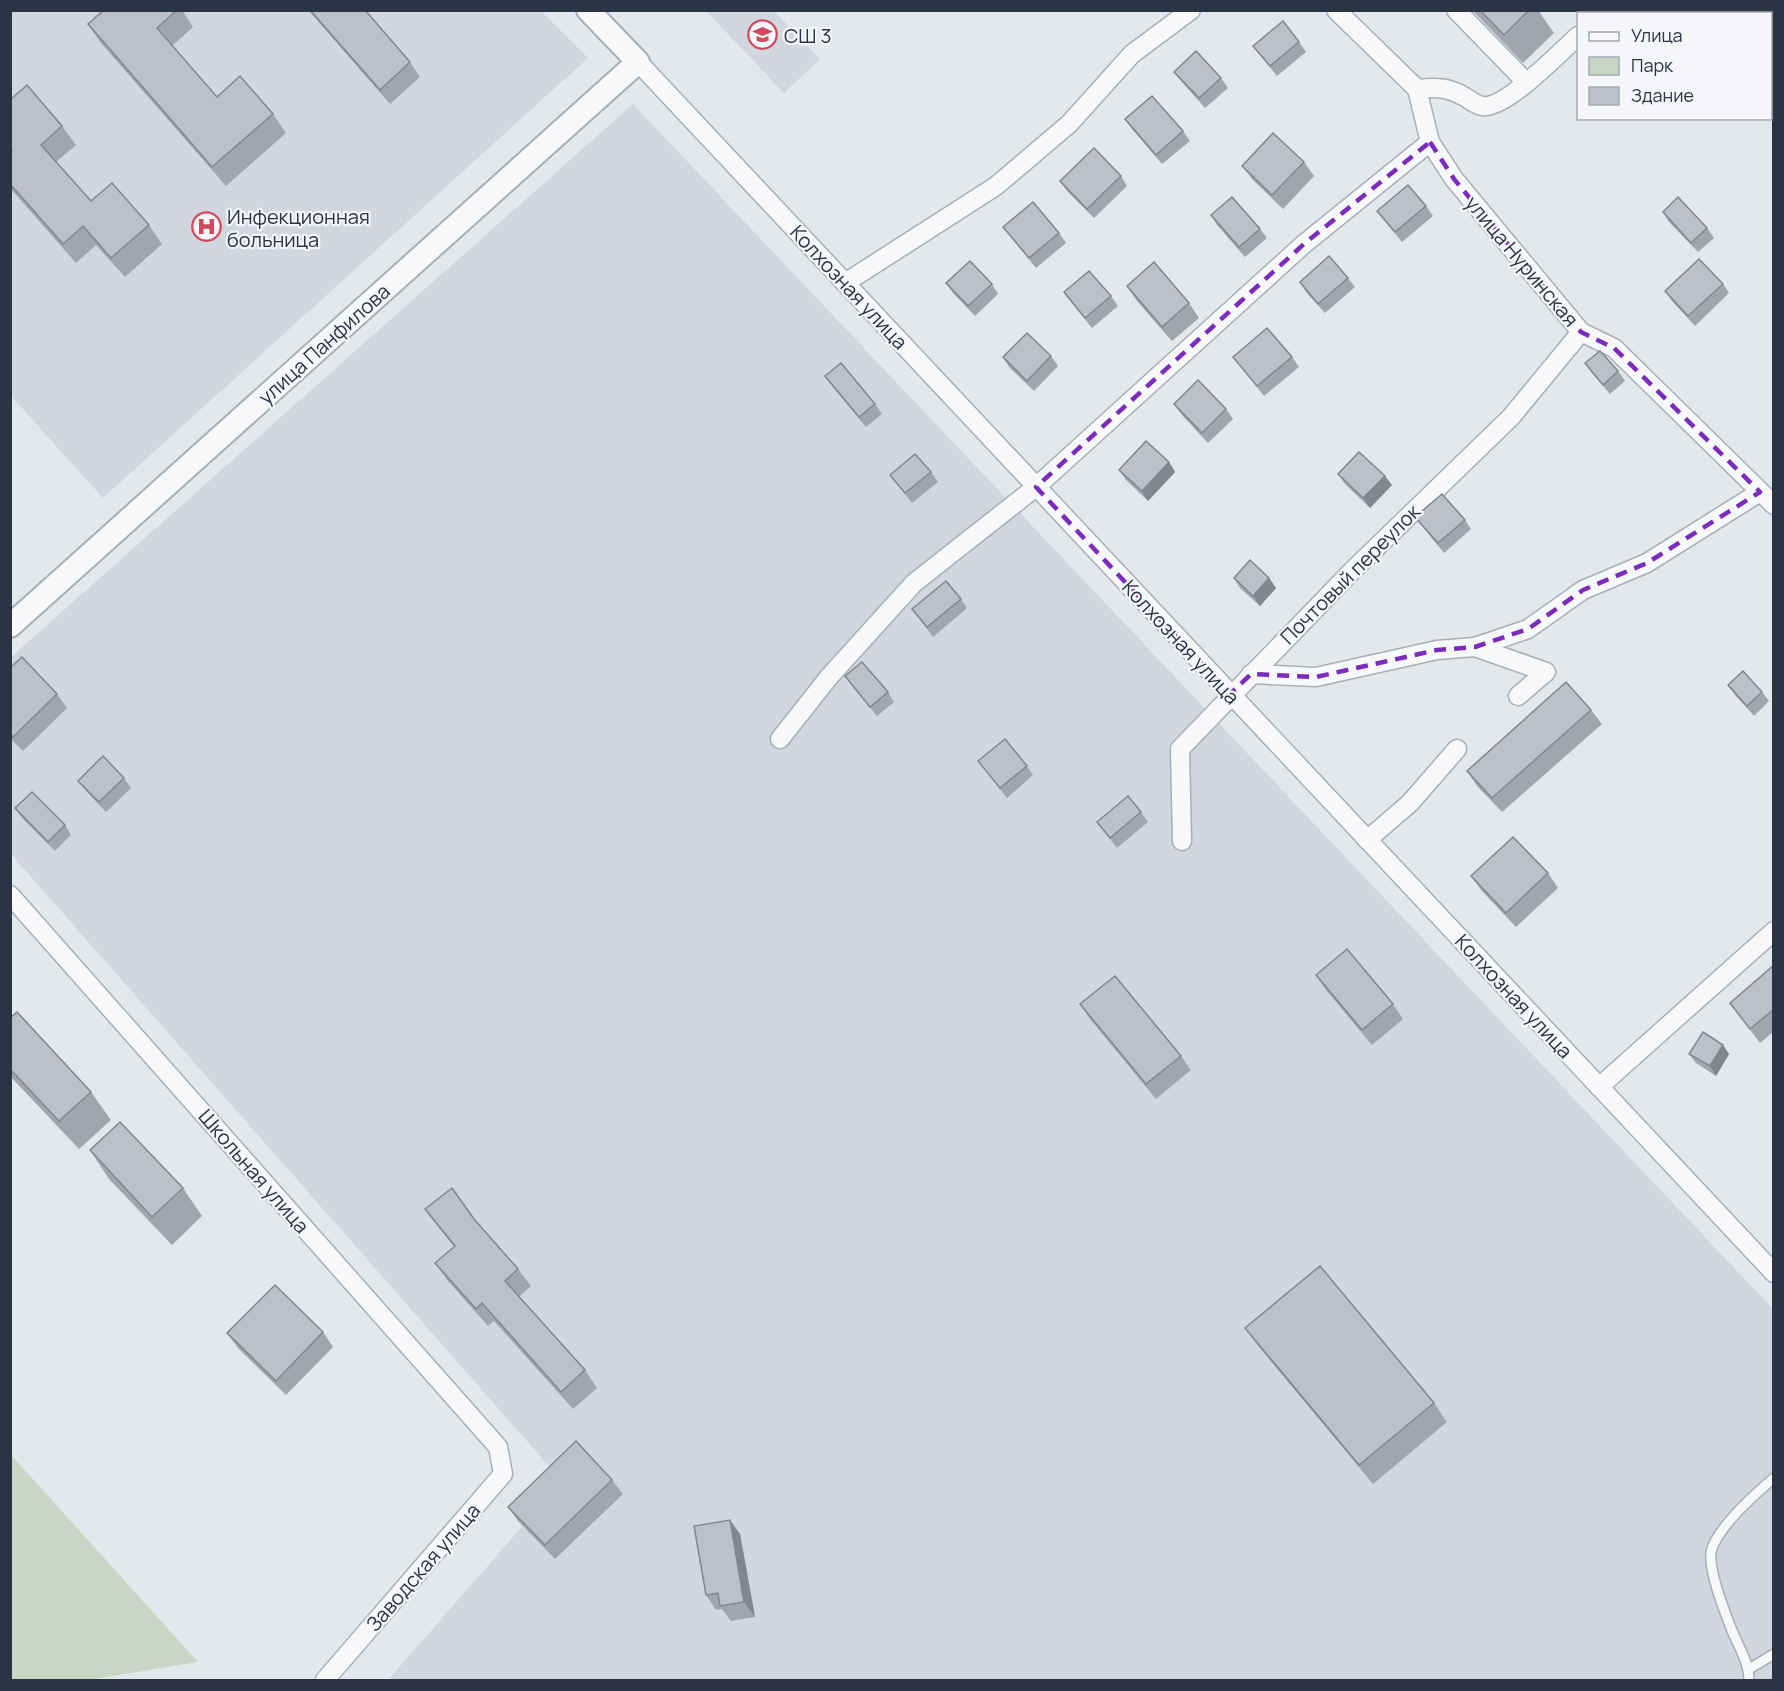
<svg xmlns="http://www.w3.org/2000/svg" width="1784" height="1691" font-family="Manrope,sans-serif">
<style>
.built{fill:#d2d6de}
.green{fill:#c9d6c5}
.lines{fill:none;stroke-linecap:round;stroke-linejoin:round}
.service-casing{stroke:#a9aeb7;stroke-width:12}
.minor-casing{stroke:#a9aeb7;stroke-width:21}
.tertiary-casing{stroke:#a9aeb7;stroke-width:26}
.service{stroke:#f7f8fa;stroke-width:9}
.minor{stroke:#f7f8fa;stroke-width:18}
.tertiary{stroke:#f7f8fa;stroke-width:22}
.wall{fill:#a1a5ae}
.shaded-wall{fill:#83868d}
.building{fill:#bbc0ca;stroke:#83868d;stroke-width:1.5}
.marked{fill:none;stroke:#7b2cbf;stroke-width:4.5;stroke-dasharray:12 8;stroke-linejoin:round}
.labels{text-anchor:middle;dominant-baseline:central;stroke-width:4.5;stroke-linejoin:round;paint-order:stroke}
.poi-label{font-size:20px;fill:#2b3445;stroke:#f4f6f9;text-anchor:start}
.street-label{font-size:20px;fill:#2b3445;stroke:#f4f6f9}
</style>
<rect width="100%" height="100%" fill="#e4e7ec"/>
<g class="built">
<path d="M10 11H541L588 58 103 498 11 396Z"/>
<path d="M706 11H774L820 59 784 93Z"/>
<path d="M633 104 1773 1309V1680H388L562 1481 11 854 10 658Z"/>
</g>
<path class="green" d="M10 1455H11L198 1662 89 1680H11Z"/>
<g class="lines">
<defs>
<g id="service">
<path d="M1749 1669 1774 1654"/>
<path d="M1749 1680C1749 1662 1738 1646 1731 1628 1724 1610 1706 1565 1712 1548 1721 1525 1755 1494 1774 1478"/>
</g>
<g id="minor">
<path d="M1336 10 1417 89 1430 142 1454 179 1581 332 1614 348 1774 505"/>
<path d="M1456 10 1526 82"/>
<path d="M1588 10 1590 14"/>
<path d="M638 62 1774 1273"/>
<path d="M1417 89C1437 87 1448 87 1465 97 1470 100 1476 105 1482 106 1505 110 1560 52 1578 36"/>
<path d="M845 283 996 186 1069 124 1132 54 1191 10"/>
<path d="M1475 647 1528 629 1583 590 1647 563 1760 492"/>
<path d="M1251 674 1316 677 1437 650 1475 647 1546 672 1518 696"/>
<path d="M780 739 829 677 914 583 1036 487 1304 244 1430 142"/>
<path d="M1367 840 1410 803 1457 749"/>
<path d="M1182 841 1180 749 1352 571 1511 417 1581 332"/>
<path d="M10 895 498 1447 503 1474 325 1680"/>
<path d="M1599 1087 1774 931"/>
</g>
<path id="tertiary" d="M10 626 638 62 588 10"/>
</defs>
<use href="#service" class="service-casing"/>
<use href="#minor" class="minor-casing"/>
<use href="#tertiary" class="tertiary-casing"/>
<use href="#service" class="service"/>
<use href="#minor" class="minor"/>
<use href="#tertiary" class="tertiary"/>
</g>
<g class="wall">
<path d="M104 10H182L193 27 172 46 217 97 273 114 286 133 226 186 101 43 88 24Z"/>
<path d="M308 10H365L410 62 420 77 390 104Z"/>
<path d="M1472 10H1538L1554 33 1523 63Z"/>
<path d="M1299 42 1306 52 1277 76 1253 46Z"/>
<path d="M1174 72 1221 78 1228 88 1205 108 1181 81Z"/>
<path d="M10 100 62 126 76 145 56 162 91 201 149 225 162 244 125 277 96 245 76 263 10 188Z"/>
<path d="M1125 119 1183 131 1190 141 1162 164 1132 129Z"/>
<path d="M1304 162 1314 176 1283 209 1253 180 1242 166Z"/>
<path d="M1121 176 1127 186 1094 218 1067 191 1060 181Z"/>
<path d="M1426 206 1433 216 1402 242 1377 211Z"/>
<path d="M1663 212 1707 228 1714 238 1698 252 1669 222Z"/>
<path d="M1211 215 1260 229 1267 238 1245 257 1217 225Z"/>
<path d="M1003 227 1059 233 1066 243 1036 268Z"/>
<path d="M1348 278 1355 287 1325 313 1306 292 1300 282Z"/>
<path d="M946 283 992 284 998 294 975 316 953 293Z"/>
<path d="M1723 284 1729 293 1695 326 1672 301 1665 291Z"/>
<path d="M1127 286 1189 303 1199 318 1172 341 1137 301Z"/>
<path d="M1064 292 1111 296 1118 306 1092 328 1071 302Z"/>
<path d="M1051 356 1058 366 1034 391 1009 367 1003 357Z"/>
<path d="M1233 357H1292L1299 367 1264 396Z"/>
<path d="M1585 363 1618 371 1625 381 1610 394 1592 373Z"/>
<path d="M825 376 875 404 882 414 866 427 832 386Z"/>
<path d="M1174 404 1226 409 1233 419 1208 443 1181 414Z"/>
<path d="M1169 462 1175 472 1148 501 1126 480 1119 470Z"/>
<path d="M931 472 938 482 912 503 890 475Z"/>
<path d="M1338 474 1392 485 1370 508 1345 484Z"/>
<path d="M1415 517 1465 520 1471 529 1444 553 1422 526Z"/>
<path d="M1234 578H1269L1276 588 1260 606 1240 588Z"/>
<path d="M961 599 967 608 933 637 912 609Z"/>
<path d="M10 668 57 694 67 708 23 751 10 738Z"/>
<path d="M845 676 888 692 894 702 877 716Z"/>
<path d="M1728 685 1762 692 1769 701 1754 716 1735 695Z"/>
<path d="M1591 710 1602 724 1502 812 1477 786 1467 771Z"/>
<path d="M978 761 1027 766 1033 775 1007 798Z"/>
<path d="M124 778 131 788 106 812 85 790 78 781Z"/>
<path d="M15 808 65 825 71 835 55 851 22 818Z"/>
<path d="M1141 812 1148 822 1117 848 1097 822Z"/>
<path d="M1548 873 1558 888 1516 927 1482 891 1471 876Z"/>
<path d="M1773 966V1032L1760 1043 1730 1003Z"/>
<path d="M1316 975 1393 1004 1403 1019 1372 1045 1326 990Z"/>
<path d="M1080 1004 1181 1056 1191 1070 1156 1099 1090 1019Z"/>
<path d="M10 1018 91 1092 111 1120 79 1149 10 1076Z"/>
<path d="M1689 1054H1729L1716 1076 1696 1063Z"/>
<path d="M90 1150 183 1188 202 1216 172 1245 109 1179Z"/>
<path d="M425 1209 474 1219 518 1269 531 1286 519 1297 585 1370 597 1388 573 1409 494 1321 488 1326 448 1281 435 1263 454 1247Z"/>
<path d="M1245 1328 1434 1403 1447 1422 1373 1484 1259 1347Z"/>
<path d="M323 1332 333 1347 286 1395 238 1348 227 1333Z"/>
<path d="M612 1480 623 1494 555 1559 518 1521 508 1507Z"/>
<path d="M740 1534 755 1617 731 1621 722 1609 716 1610 706 1595Z"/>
</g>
<g class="shaded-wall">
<path d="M1169 462 1175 472 1148 501 1142 491Z"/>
<path d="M1385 476 1392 485 1370 508 1363 498Z"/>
<path d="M1269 578 1276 588 1260 606 1253 596Z"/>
<path d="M1723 1045 1729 1054 1716 1076 1710 1066Z"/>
<path d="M730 1520 740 1534 755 1617 744 1602Z"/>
</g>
<g class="building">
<path d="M104 10H177L157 28 217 97 240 76 273 114 212 167 88 24Z"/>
<path d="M310 10H365L410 62 380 90Z"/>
<path d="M1480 10H1529L1504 35Z"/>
<path d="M1283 21 1299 42 1270 66 1253 46Z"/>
<path d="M1196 51 1221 78 1199 98 1174 72Z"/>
<path d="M27 85 62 126 41 145 91 201 112 183 149 225 111 258 83 226 63 244 10 184V151L12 150 10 148V100Z"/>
<path d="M1152 96 1183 131 1156 155 1125 119Z"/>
<path d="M1273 133 1304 162 1272 195 1242 166Z"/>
<path d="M1094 148 1121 176 1087 209 1060 181Z"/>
<path d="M1408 185 1426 206 1395 232 1377 211Z"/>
<path d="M1232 197 1260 229 1239 247 1211 215Z"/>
<path d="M1678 197 1707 228 1691 243 1663 212Z"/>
<path d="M1033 202 1059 233 1029 258 1003 227Z"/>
<path d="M1329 256 1348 278 1318 304 1300 282Z"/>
<path d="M1699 259 1723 284 1688 316 1665 291Z"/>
<path d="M970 261 992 284 968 306 946 283Z"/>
<path d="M1154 262 1189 303 1162 327 1127 286Z"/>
<path d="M1089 271 1111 296 1085 318 1064 292Z"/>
<path d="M1267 328 1292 357 1257 386 1233 357Z"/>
<path d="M1027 333 1051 356 1027 381 1003 357Z"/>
<path d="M1600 351 1618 371 1603 385 1585 363Z"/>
<path d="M841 363 875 404 859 417 825 376Z"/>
<path d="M1198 380 1226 409 1202 433 1174 404Z"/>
<path d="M1146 441 1169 462 1142 491 1119 470Z"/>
<path d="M1359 452 1385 476 1363 498 1338 474Z"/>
<path d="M915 454 931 472 905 493 890 475Z"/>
<path d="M1442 494 1465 520 1438 543 1415 517Z"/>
<path d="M1250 560 1269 578 1253 596 1234 578Z"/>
<path d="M946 581 961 599 927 627 912 609Z"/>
<path d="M22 657 57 694 13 737 10 734V668Z"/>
<path d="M862 662 888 692 870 707 845 676Z"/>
<path d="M1743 671 1762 692 1747 706 1728 685Z"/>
<path d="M1566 682 1591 710 1492 798 1467 771Z"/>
<path d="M1005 739 1027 766 1000 788 978 761Z"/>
<path d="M103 756 124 778 99 802 78 781Z"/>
<path d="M32 792 65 825 48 842 15 808Z"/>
<path d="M1128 796 1141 812 1110 838 1097 822Z"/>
<path d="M1513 837 1548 873 1506 913 1471 876Z"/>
<path d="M1347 949 1393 1004 1362 1030 1316 975Z"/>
<path d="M1773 966V1010L1750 1029 1730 1003Z"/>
<path d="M1115 976 1181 1056 1146 1084 1080 1004Z"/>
<path d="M17 1012 91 1092 59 1121 10 1069V1018Z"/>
<path d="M1703 1032 1723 1045 1710 1066 1689 1054Z"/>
<path d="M120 1122 183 1188 152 1217 90 1150Z"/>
<path d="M452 1188 474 1219 518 1269 505 1281 585 1370 561 1392 482 1303 476 1309 435 1263 455 1246 425 1209Z"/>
<path d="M1320 1266 1434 1403 1359 1465 1245 1328Z"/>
<path d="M275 1285 323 1332 276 1381 227 1333Z"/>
<path d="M576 1441 612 1480 545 1545 508 1507Z"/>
<path d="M730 1520 744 1602 720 1606 718 1593 706 1595 694 1526Z"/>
</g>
<path class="marked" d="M1430 142 1454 179 1581 332 1614 348 1760 492 1647 563 1583 590 1528 629 1475 647 1437 650 1316 677 1251 674 1230 694 1036 487 1304 244Z"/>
<defs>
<symbol id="school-ring" viewBox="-11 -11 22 22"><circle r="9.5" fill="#f4f6f9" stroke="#d1495b" stroke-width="1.5"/><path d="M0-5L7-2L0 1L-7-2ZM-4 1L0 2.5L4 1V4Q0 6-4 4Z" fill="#d1495b"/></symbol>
<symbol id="hospital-ring" viewBox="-11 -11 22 22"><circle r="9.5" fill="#f4f6f9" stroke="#d1495b" stroke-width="1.5"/><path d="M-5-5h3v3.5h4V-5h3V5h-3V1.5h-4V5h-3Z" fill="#d1495b"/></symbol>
</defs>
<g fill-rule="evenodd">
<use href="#school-ring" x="746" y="18" width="33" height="33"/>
<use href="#hospital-ring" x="190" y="210" width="33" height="33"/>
</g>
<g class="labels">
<g class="poi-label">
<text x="784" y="35">СШ 3</text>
<text x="227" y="216">Инфекционная<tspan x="227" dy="23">больница</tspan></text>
</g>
<g class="street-label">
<text transform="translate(1522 261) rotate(50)">улица Нуринская</text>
<text transform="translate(849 287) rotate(47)">Колхозная улица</text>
<text transform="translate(324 344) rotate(-42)">улица Панфилова</text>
<text transform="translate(1350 574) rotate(-45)">Почтовый переулок</text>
<text transform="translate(1181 642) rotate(47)">Колхозная улица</text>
<text transform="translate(1514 996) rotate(47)">Колхозная улица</text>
<text transform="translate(254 1171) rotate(49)">Школьная улица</text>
<text transform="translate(423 1567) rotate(-49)">Заводская улица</text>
</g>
</g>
<rect width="1784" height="1691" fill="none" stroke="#2b3445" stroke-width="24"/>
<rect x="1577" y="12" width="195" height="108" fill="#f4f6f9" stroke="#a4a8b1" stroke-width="1.5"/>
<rect x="1589" y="32" width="30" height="9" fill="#f7f8fa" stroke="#a4a8b1" stroke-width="1.5"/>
<text x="1631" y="42" font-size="18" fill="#2b3445">Улица</text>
<rect x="1589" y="57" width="30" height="18" fill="#c9d6c5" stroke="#a4a8b1" stroke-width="1.5"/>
<text x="1631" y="72" font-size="18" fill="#2b3445">Парк</text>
<rect x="1589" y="87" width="30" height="18" fill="#bbc0ca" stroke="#a4a8b1" stroke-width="1.5"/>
<text x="1631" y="102" font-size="18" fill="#2b3445">Здание</text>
</svg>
